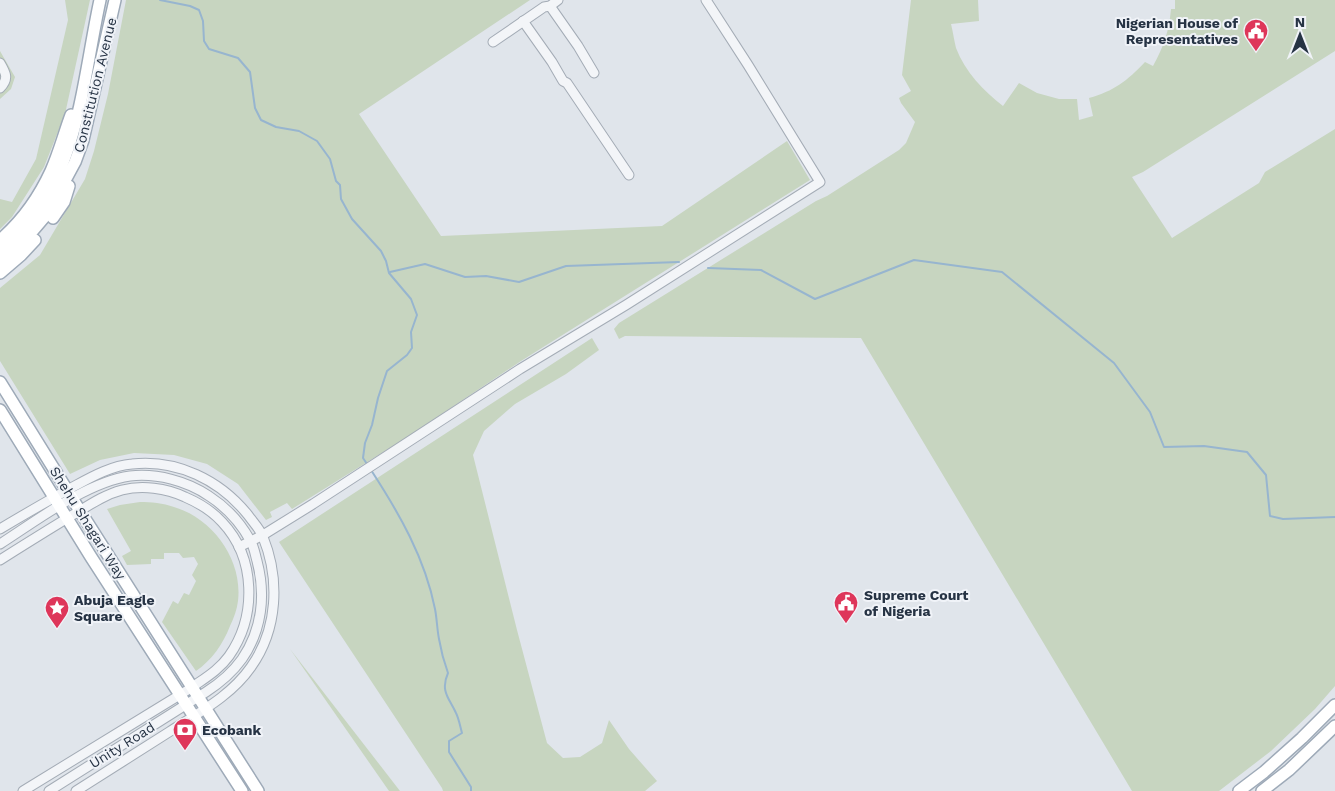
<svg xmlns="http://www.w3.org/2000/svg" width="1335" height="791" font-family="'Work Sans',sans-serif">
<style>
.green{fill:#c7d5c0}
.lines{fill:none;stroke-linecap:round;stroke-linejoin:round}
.stream{stroke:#97b5cf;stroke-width:2}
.minor-casing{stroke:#a4acb6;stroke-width:11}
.major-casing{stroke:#9eaab8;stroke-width:14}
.minor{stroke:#f3f5f8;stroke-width:9}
.major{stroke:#fff;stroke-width:11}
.labels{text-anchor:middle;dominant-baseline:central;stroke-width:4;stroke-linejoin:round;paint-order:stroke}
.poi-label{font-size:14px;font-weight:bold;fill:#263344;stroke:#f0f3f8;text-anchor:start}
.street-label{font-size:14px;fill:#263344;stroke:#f0f3f8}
</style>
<rect width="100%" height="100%" fill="#e0e5eb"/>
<g class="green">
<path d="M65 0H90L65 114 44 167 12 217 0 229V199L12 202 36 159 68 20Z"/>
<path d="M126 0H530L359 114 441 236 662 226 787 141 810 180 521 361 409 436 292 509 287 503 270 512 272 517 266 520 238 484 207 464 174 455 134 453 100 460 70 474 0 361V288L40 255 85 179 94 151 108 94Z"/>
<path d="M911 0H978L979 21 951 24C953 32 954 40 956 48 965 72 984 91 1003 106L1019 83 1037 93 1059 99H1077L1079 120 1093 116 1089 98C1114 91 1127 81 1145 62L1153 66C1164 46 1169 31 1171 9H1175V0H1335V51L1143 172 1132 177 1172 238 1259 183 1265 172 1335 129V686L1315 709 1271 751 1219 791H1132L861 338 625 336 619 339 614 329 619 323 816 201 827 196 899 150 906 143 915 122 901 103 899 98 911 91 902 75Z"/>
<path d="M0 51 15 77 11 89 0 99Z"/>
<path d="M592 338 599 350 566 374 515 404 484 431 473 455 517 630 547 743 563 758 580 757 602 743 609 720 629 749 657 781 645 791H443L442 788 279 542Z"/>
<path d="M140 502C151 502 163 503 174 507 212 518 243 559 238 601 237 609 234 618 230 626 223 644 212 660 196 671L162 622 173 601 178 604 184 593 189 595 196 581 192 575 198 564 194 557 183 558 179 553H164V559H151V564L127 565 122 556 131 551 107 509 120 505Z"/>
<path d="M290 649 400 791H389Z"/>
</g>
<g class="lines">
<g class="stream">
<path d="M160 0 190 6 199 10 203 21 204 41 209 49 238 58 250 72 255 108 261 120 276 127 299 131 317 141 330 159 336 181 340 185 341 199 352 219 381 251 386 261 389 273 411 299 417 315 411 332 412 348 407 355 387 371 378 398 372 425 365 443 363 458 367 464"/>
<path d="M708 268 761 270 815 299 914 260 1002 272 1114 363 1150 412 1164 447 1204 446 1247 452 1266 475 1270 516 1283 519 1335 517"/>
<path d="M390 272 425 264 465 277 486 276 519 282 566 266 679 262"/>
<path d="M371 470C399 513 425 558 435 609 437 619 437 629 439 639 441 651 444 662 448 673 440 691 449 698 456 713 459 719 460 726 462 733L449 741V752L471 787V791"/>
</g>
<defs>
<g id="minor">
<path d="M550 6 578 46 594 73"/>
<path d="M523 21 552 62 563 81 567 83 629 175"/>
<path d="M493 42 544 7 550 6 558 0"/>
<path d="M0 63C6 73 9 79 0 88"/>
<path d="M0 529C23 515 46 502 69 489 88 479 109 466 132 464 177 459 220 480 248 515 253 522 260 529 263 537 280 579 278 629 251 667 231 696 198 713 169 732 138 752 107 771 76 791"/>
<path d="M0 544C36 521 87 482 130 476 157 473 187 481 209 496 226 507 240 522 250 540 254 546 255 554 257 561 266 595 262 630 242 659 232 673 220 683 206 692L49 791"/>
<path d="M239 547 263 535 313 504 520 369 626 305 820 182 748 65 706 0"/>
<path d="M0 560C27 543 54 526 81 510 94 502 107 494 122 490 142 485 166 488 185 497 199 503 212 511 222 522 256 558 257 616 229 656 219 670 205 678 191 688L23 791"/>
</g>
<g id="major">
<path d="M53 218 64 202 69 186"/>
<path d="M0 240C21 222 39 197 51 171 59 153 64 134 71 115"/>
<path d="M0 251C79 185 80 93 100 0"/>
<path d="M0 263 24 241 47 214 75 162 83 140 115 0"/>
<path d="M0 273 21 255 35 240"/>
<path d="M0 382 80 511 258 791"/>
<path d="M0 410 91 557 242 791"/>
<path d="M1239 791 1264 772 1302 738 1335 705"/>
<path d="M1262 791 1289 770 1335 726"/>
</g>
</defs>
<use href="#minor" class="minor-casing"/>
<use href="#major" class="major-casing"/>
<use href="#minor" class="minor"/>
<use href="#major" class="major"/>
</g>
<defs>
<symbol id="civic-pin" viewBox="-11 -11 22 30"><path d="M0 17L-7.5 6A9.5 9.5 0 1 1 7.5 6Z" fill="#de365a" stroke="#f0f3f8"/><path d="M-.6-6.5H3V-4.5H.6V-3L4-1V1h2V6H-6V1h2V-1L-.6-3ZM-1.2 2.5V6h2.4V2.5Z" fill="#fff"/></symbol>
<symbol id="sight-pin" viewBox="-11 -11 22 30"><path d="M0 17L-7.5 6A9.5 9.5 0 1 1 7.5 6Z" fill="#de365a" stroke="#f0f3f8"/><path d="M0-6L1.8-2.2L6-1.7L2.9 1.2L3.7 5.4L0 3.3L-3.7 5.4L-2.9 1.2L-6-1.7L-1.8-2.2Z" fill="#fff"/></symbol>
<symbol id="bank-pin" viewBox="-11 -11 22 30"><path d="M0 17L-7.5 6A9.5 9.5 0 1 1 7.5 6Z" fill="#de365a" stroke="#f0f3f8"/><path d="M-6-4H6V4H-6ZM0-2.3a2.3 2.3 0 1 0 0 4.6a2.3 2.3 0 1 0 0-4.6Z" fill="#fff"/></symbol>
</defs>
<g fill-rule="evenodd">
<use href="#civic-pin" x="1242" y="17" width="28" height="38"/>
<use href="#civic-pin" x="832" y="589" width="28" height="38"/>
<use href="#sight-pin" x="43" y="594" width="28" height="38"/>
<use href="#bank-pin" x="171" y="716" width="28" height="38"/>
</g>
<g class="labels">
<g class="poi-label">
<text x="1238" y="23" text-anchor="end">Nigerian House of<tspan x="1238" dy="16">Representatives</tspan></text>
<text x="864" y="595">Supreme Court<tspan x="864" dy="16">of Nigeria</tspan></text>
<text x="74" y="600">Abuja Eagle<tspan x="74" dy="16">Square</tspan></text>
<text x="202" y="730">Ecobank</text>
</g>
<g class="street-label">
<text transform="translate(95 85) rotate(-76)">Constitution Avenue</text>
<text transform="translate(88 523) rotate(58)">Shehu Shagari Way</text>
<text transform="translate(122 745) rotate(-32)">Unity Road</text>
</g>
</g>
<g transform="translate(1300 35)" stroke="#f0f3f8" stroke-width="4" paint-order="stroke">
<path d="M0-4L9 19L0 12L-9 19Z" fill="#263344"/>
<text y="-8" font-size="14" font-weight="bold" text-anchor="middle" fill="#263344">N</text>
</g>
</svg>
